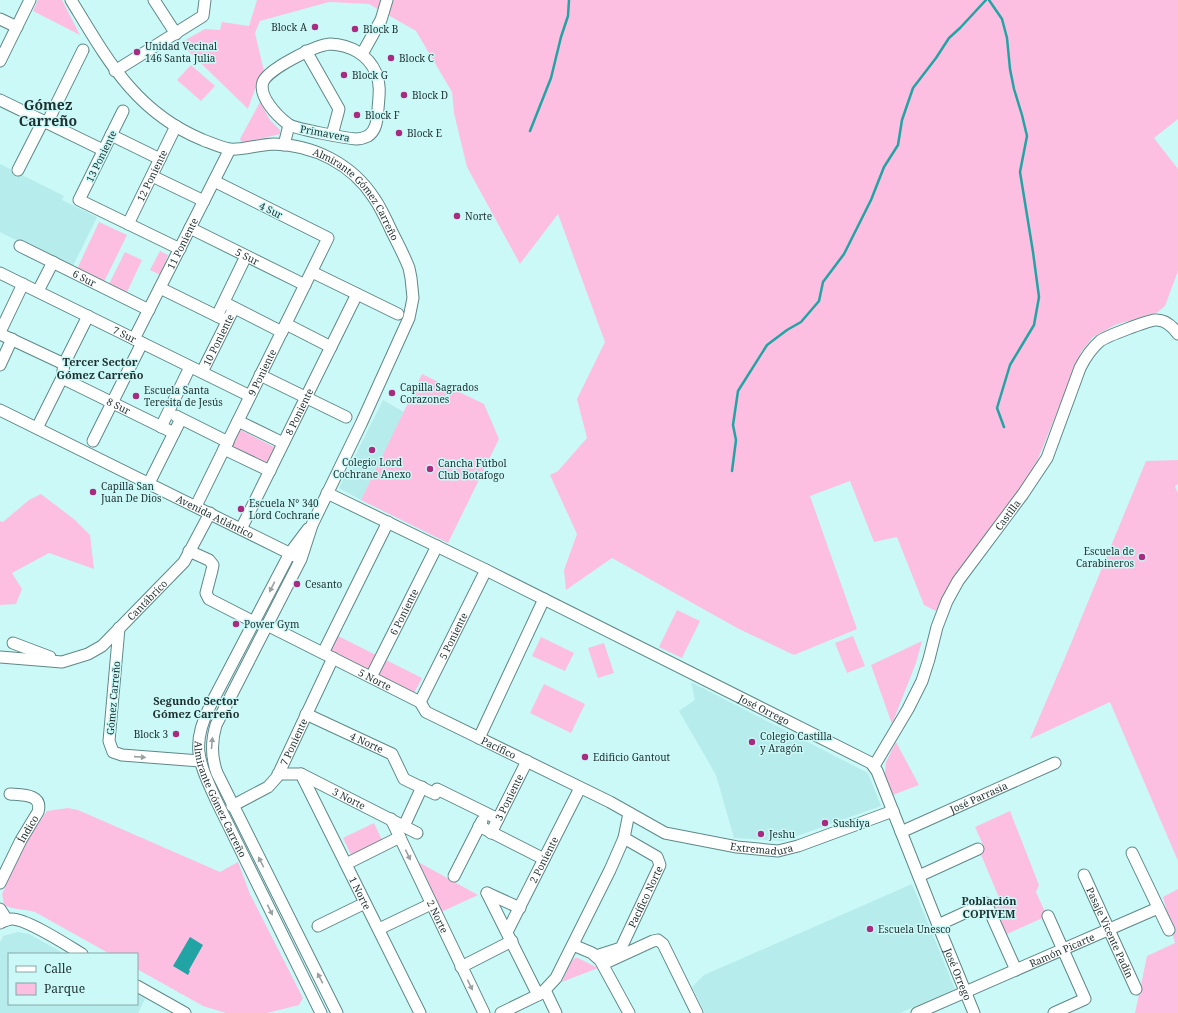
<svg xmlns="http://www.w3.org/2000/svg" width="1178" height="1013" font-family="'Noto Serif',serif">
<style>
.built{fill:#b6ecec}
.green{fill:#fcbfe2}
.water{fill:#22a4a4}
.lines{fill:none;stroke-linecap:round;stroke-linejoin:round}
.stream{stroke:#22a4a4;stroke-width:2.5}
.minor-casing{stroke:#5e8888;stroke-width:13}
.minor{stroke:#fff;stroke-width:11}
.oneway{fill:#99a1a1}
.poi-dot{fill:#a72c80;stroke:#cbf9f8;stroke-width:1.5}
.labels{text-anchor:middle;dominant-baseline:central;stroke-width:3;stroke-linejoin:round;paint-order:stroke}
.poi-label{font-size:10px;fill:#1d2f2f;stroke:#cbf9f8;text-anchor:start}
.street-label{font-size:10px;fill:#1d2f2f;stroke:#cbf9f8}
.neighbourhood-label{font-size:11px;font-weight:bold;fill:#1d2f2f;stroke:#cbf9f8}
.district-label{font-size:14px;font-weight:bold;fill:#1d2f2f;stroke:#cbf9f8}
</style>
<rect width="100%" height="100%" fill="#cbf9f8"/>
<g class="built">
<path d="M0 164 64 196 62 200 97 217 72 268 0 232Z"/>
<path d="M383 400 404 412 361 500 339 488Z"/>
<path d="M691 682 868 773 881 806 783 841 734 838 716 775 679 711 695 700Z"/>
<path d="M912 884 955 989 900 1013H705L692 987 704 975Z"/>
<path d="M18 932 29 934 65 954H9V1004H137V994L145 999 138 1013H0V942L3 936Z"/>
</g>
<g class="green">
<path d="M38 0H62L80 35 33 11Z"/>
<path d="M257 0H1178V119L1154 138 1178 169V271L1165 306 1158 312 1115 325 1093 337 1081 352 1034 469 961 568 936 611 924 605 897 537 874 542 850 481 810 496 857 629 794 655 739 629 612 558 566 590 564 570 577 534 550 475 558 471 587 438 577 399 605 342 558 214 520 264 467 167 454 113 452 92 416 31 369 4 329 2 260 21 255 33 264 71 258 81 248 109 180 43 205 29 220 30 222 22 249 26Z"/>
<path d="M191 65 215 86 201 101 177 80Z"/>
<path d="M260 102 270 120 280 130V134L242 143 240 139Z"/>
<path d="M99 222 127 235 104 282 77 269Z"/>
<path d="M160 251 168 255 160 275 150 270Z"/>
<path d="M125 252 142 260 127 292 109 284Z"/>
<path d="M422 374 484 404 499 439 448 543 361 500Z"/>
<path d="M239 429 278 449 270 466 231 446Z"/>
<path d="M1178 460V483L1175 487 1178 493V861L1110 702 1030 739 1067 653 1146 461Z"/>
<path d="M41 494 75 520 90 535 94 569 49 553 12 573 22 589 16 604 0 605V521L3 522 29 500Z"/>
<path d="M677 610 700 621 682 658 659 647Z"/>
<path d="M338 636 422 678 413 695 330 653Z"/>
<path d="M853 636 865 666 847 673 835 643Z"/>
<path d="M541 637 574 653 565 671 532 656Z"/>
<path d="M922 641 916 663 892 724 871 665Z"/>
<path d="M604 643 614 673 598 678 588 648Z"/>
<path d="M544 684 585 704 571 733 530 713Z"/>
<path d="M896 742 919 785 893 795 885 774 886 762Z"/>
<path d="M68 808 78 810 220 872 238 862 250 894 303 998 299 1005 267 1013H226L203 1006 137 969V954H110L35 912C24 909 13 910 4 905L2 894 24 845 47 811Z"/>
<path d="M1010 811 1039 885 1036 892 1047 916 1005 935 991 904 1000 900 979 850 984 847 975 827Z"/>
<path d="M374 823 383 842 352 857 343 838Z"/>
<path d="M411 858 478 895 439 913Z"/>
<path d="M1178 889V1013H1135L1147 956 1175 943 1163 897Z"/>
<path d="M575 958H578L598 968 562 982 571 962Z"/>
</g>
<path class="water" d="M190 937 203 945 189 970 190 971 188 975 173 966Z"/>
<g class="lines">
<g class="stream">
<path d="M989 0 1002 19 1007 38 1010 69 1014 89 1022 115 1027 136 1020 172 1033 252 1039 297 1034 325 1010 365 997 408 1004 427"/>
<path d="M530 131 551 78 561 37 568 16 569 0"/>
<path d="M732 471 736 440 733 425 738 391 767 345 787 330 801 322 819 301 823 282 844 254 871 200 884 167 898 145 902 120 913 88 936 58 949 38 960 28 986 0"/>
</g>
<defs>
<g id="minor">
<path id="s1" d="M71 0C107 59 135 112 203 140 211 143 220 147 229 149 239 151 261 144 274 144 314 145 352 164 374 198 381 208 386 219 391 230 397 242 404 255 409 268L411 278 413 298 409 318 361 424 312 525 301 559 216 725C211 742 211 757 217 773L337 1013"/>
<path d="M154 0 176 34"/>
<path d="M0 19 17 27"/>
<path d="M330 44C350 45 368 54 376 73 381 85 379 96 378 109 377 119 377 130 368 136 364 138 360 139 356 139 346 138 294 129 288 124 277 116 258 96 263 82 268 69 316 45 330 44Z"/>
<path d="M306 51 339 109 332 135"/>
<path d="M362 54 381 20 387 0"/>
<path d="M0 61 30 0"/>
<path d="M115 71 203 16 205 0"/>
<path d="M0 100 103 150"/>
<path d="M123 111 79 200 180 249"/>
<path d="M47 123 83 50"/>
<path d="M111 135 160 159"/>
<path d="M284 145 289 125"/>
<path d="M18 170 43 121"/>
<path d="M152 176 204 201"/>
<path id="s2" d="M128 224 176 126"/>
<path id="s3" d="M190 228 305 285"/>
<path id="s4" d="M20 246 149 310"/>
<path d="M312 272 398 314"/>
<path id="s5" d="M0 273 250 396"/>
<path d="M160 288 227 321"/>
<path d="M38 291 53 262"/>
<path d="M227 304 282 332"/>
<path d="M217 316 246 256"/>
<path d="M286 324 331 347"/>
<path d="M0 332 23 284"/>
<path d="M0 334 64 364"/>
<path id="s6" d="M134 339 230 149"/>
<path d="M0 365 12 339"/>
<path id="s7" d="M202 372 234 308"/>
<path d="M260 375 346 417"/>
<path id="s8" d="M62 378 174 433"/>
<path id="s9" d="M0 410 295 556"/>
<path d="M176 416 228 442"/>
<path d="M238 421 283 443"/>
<path d="M161 427 190 367"/>
<path d="M37 428 62 378 64 364 88 316"/>
<path d="M93 441 142 343"/>
<path d="M224 449 270 471"/>
<path d="M149 483 181 419"/>
<path id="s10" d="M327 493 486 570 871 763 877 771 938 925 974 1013"/>
<path id="s11" d="M196 506 328 238 214 181"/>
<path id="s12" d="M241 529 357 294"/>
<path id="s13" d="M308 529 290 553 210 706C190 746 199 762 216 800L321 1013"/>
<path d="M189 551 209 560 213 565 212 570 206 593 209 599 254 622"/>
<path id="s14" d="M267 625 420 702 426 712 610 802 665 833 737 847 778 851 798 846 893 811"/>
<path d="M119 628 109 741 113 752 122 755 200 761"/>
<path d="M13 643 50 657"/>
<path d="M323 653 388 522"/>
<path id="s15" d="M0 657 62 662 88 654 102 646 184 562 210 513"/>
<path id="s16" d="M371 677 437 546"/>
<path id="s17" d="M420 702 486 570"/>
<path id="s18" d="M306 714 392 754 404 779 435 794 437 789 498 819"/>
<path d="M479 738 544 599"/>
<path id="s19" d="M874 766 908 709 922 681 929 659 937 627 947 601 958 581 1023 494 1047 458 1080 368C1085 358 1091 349 1100 341 1107 336 1147 321 1155 320 1165 319 1173 327 1178 334"/>
<path id="s20" d="M278 774H301L417 833"/>
<path id="s21" d="M301 774 420 1013"/>
<path id="s22" d="M232 806 268 787 277 777 333 658"/>
<path id="s23" d="M391 819 484 1013"/>
<path d="M404 826 422 787"/>
<path d="M479 826 544 859"/>
<path id="s24" d="M901 832 1055 763"/>
<path id="s25" d="M491 833 527 761"/>
<path d="M1132 853 1169 930"/>
<path d="M346 864 400 837"/>
<path id="s26" d="M1084 875 1136 989"/>
<path d="M454 876 482 821"/>
<path d="M919 876 978 849"/>
<path id="s27" d="M0 883 21 840 38 812C43 794 23 795 10 794"/>
<path d="M487 893 538 995"/>
<path d="M487 893 520 908"/>
<path d="M0 909 7 920"/>
<path d="M1048 916 1085 999 1054 1013"/>
<path d="M0 923C4 921 7 919 12 919 27 919 67 945 82 954"/>
<path d="M938 925 986 903 1016 970"/>
<path d="M318 926 365 903"/>
<path d="M379 929 431 904"/>
<path id="s28" d="M507 932 580 788"/>
<path d="M573 945 592 953 600 960 629 1013"/>
<path id="s29" d="M596 956 621 948 660 865 657 857 624 838"/>
<path d="M603 964 653 941 658 940 663 944 697 1013"/>
<path d="M461 967 512 941"/>
<path d="M137 986 185 1013"/>
<path d="M545 990 556 1013"/>
<path d="M501 1013 542 993 556 978 610 870 624 838 629 813"/>
<path id="s30" d="M917 1013 1158 908"/>
</g>
</defs>
<use href="#minor" class="minor-casing"/>
<use href="#minor" class="minor"/>
</g>
<defs><path id="oneway-solid" d="M-6-.8H1V-3.2L6.5 0L1 3.2V.8H-6Z"/></defs>
<g class="oneway">
<use href="#oneway-solid" transform="translate(272 587) rotate(117)"/>
<use href="#oneway-solid" transform="translate(212 743) rotate(-85)"/>
<use href="#oneway-solid" transform="translate(140 757) rotate(4)"/>
<use href="#oneway-solid" transform="translate(408 855) rotate(64)"/>
<use href="#oneway-solid" transform="translate(261 862) rotate(-117)"/>
<use href="#oneway-solid" transform="translate(270 910) rotate(64)"/>
<use href="#oneway-solid" transform="translate(320 978) rotate(-117)"/>
<use href="#oneway-solid" transform="translate(470 985) rotate(64)"/>
</g>
<g class="poi-dot">
<circle cx="315" cy="27" r="4"/>
<circle cx="355" cy="29" r="4"/>
<circle cx="137" cy="52" r="4"/>
<circle cx="391" cy="58" r="4"/>
<circle cx="344" cy="75" r="4"/>
<circle cx="404" cy="95" r="4"/>
<circle cx="357" cy="115" r="4"/>
<circle cx="399" cy="133" r="4"/>
<circle cx="457" cy="216" r="4"/>
<circle cx="392" cy="393" r="4"/>
<circle cx="136" cy="396" r="4"/>
<circle cx="372" cy="450" r="4"/>
<circle cx="430" cy="469" r="4"/>
<circle cx="93" cy="492" r="4"/>
<circle cx="241" cy="509" r="4"/>
<circle cx="1142" cy="557" r="4"/>
<circle cx="297" cy="584" r="4"/>
<circle cx="236" cy="624" r="4"/>
<circle cx="176" cy="734" r="4"/>
<circle cx="752" cy="742" r="4"/>
<circle cx="585" cy="757" r="4"/>
<circle cx="825" cy="823" r="4"/>
<circle cx="761" cy="834" r="4"/>
<circle cx="870" cy="929" r="4"/>
</g>
<g class="labels">
<g class="poi-label">
<text x="307" y="27" text-anchor="end">Block A</text>
<text x="363" y="29">Block B</text>
<text x="145" y="46">Unidad Vecinal<tspan x="145" dy="12">146 Santa Julia</tspan></text>
<text x="399" y="58">Block C</text>
<text x="352" y="75">Block G</text>
<text x="412" y="95">Block D</text>
<text x="365" y="115">Block F</text>
<text x="407" y="133">Block E</text>
<text x="465" y="216">Norte</text>
<text x="400" y="387">Capilla Sagrados<tspan x="400" dy="12">Corazones</tspan></text>
<text x="144" y="390">Escuela Santa<tspan x="144" dy="12">Teresita de Jesús</tspan></text>
<text x="372" y="462" text-anchor="middle">Colegio Lord<tspan x="372" dy="12">Cochrane Anexo</tspan></text>
<text x="438" y="463">Cancha Fútbol<tspan x="438" dy="12">Club Botafogo</tspan></text>
<text x="101" y="486">Capilla San<tspan x="101" dy="12">Juan De Dios</tspan></text>
<text x="249" y="503">Escuela N° 340<tspan x="249" dy="12">Lord Cochrane</tspan></text>
<text x="1134" y="551" text-anchor="end">Escuela de<tspan x="1134" dy="12">Carabineros</tspan></text>
<text x="305" y="584">Cesanto</text>
<text x="244" y="624">Power Gym</text>
<text x="168" y="734" text-anchor="end">Block 3</text>
<text x="760" y="736">Colegio Castilla<tspan x="760" dy="12">y Aragón</tspan></text>
<text x="593" y="757">Edificio Gantout</text>
<text x="833" y="823">Sushiya</text>
<text x="769" y="834">Jeshu</text>
<text x="878" y="929">Escuela Unesco</text>
</g>
<g class="street-label">
<text transform="translate(325 133) rotate(11)">Primavera</text>
<text transform="translate(101 156) rotate(-64)">13 Poniente</text>
<text stroke="none"><textPath href="#s2" startOffset="54">12 Poniente</textPath></text>
<text stroke="none"><textPath href="#s1" startOffset="372">Almirante Gómez Carreño</textPath></text>
<text transform="translate(271 210) rotate(26)">4 Sur</text>
<text stroke="none"><textPath href="#s6" startOffset="107">11 Poniente</textPath></text>
<text stroke="none"><textPath href="#s3" startOffset="64">5 Sur</textPath></text>
<text stroke="none"><textPath href="#s4" startOffset="72">6 Sur</textPath></text>
<text stroke="none"><textPath href="#s5" startOffset="139">7 Sur</textPath></text>
<text stroke="none"><textPath href="#s7" startOffset="36">10 Poniente</textPath></text>
<text stroke="none"><textPath href="#s11" startOffset="149">9 Poniente</textPath></text>
<text stroke="none"><textPath href="#s8" startOffset="63">8 Sur</textPath></text>
<text stroke="none"><textPath href="#s12" startOffset="131">8 Poniente</textPath></text>
<text stroke="none"><textPath href="#s19" startOffset="287">Castilla</textPath></text>
<text stroke="none"><textPath href="#s9" startOffset="240">Avenida Atlántico</textPath></text>
<text stroke="none"><textPath href="#s15" startOffset="170">Cantábrico</textPath></text>
<text stroke="none"><textPath href="#s16" startOffset="73">6 Poniente</textPath></text>
<text stroke="none"><textPath href="#s17" startOffset="74">5 Poniente</textPath></text>
<text stroke="none"><textPath href="#s14" startOffset="121">5 Norte</textPath></text>
<text transform="translate(113 698) rotate(-85)">Gómez Carreño</text>
<text stroke="none"><textPath href="#s10" startOffset="488">José Orrego</textPath></text>
<text stroke="none"><textPath href="#s22" startOffset="93">7 Poniente</textPath></text>
<text stroke="none"><textPath href="#s18" startOffset="67">4 Norte</textPath></text>
<text stroke="none"><textPath href="#s14" startOffset="264">Pacífico</textPath></text>
<text stroke="none"><textPath href="#s25" startOffset="40">3 Poniente</textPath></text>
<text stroke="none"><textPath href="#s24" startOffset="85">José Parrasia</textPath></text>
<text stroke="none"><textPath href="#s20" startOffset="77">3 Norte</textPath></text>
<text stroke="none"><textPath href="#s13" startOffset="302">Almirante Gómez Carreño</textPath></text>
<text stroke="none"><textPath href="#s27" startOffset="61">Índico</textPath></text>
<text stroke="none"><textPath href="#s14" startOffset="549">Extremadura</textPath></text>
<text stroke="none"><textPath href="#s28" startOffset="81">2 Poniente</textPath></text>
<text stroke="none"><textPath href="#s21" startOffset="133">1 Norte</textPath></text>
<text stroke="none"><textPath href="#s29" startOffset="83">Pacífico Norte</textPath></text>
<text stroke="none"><textPath href="#s23" startOffset="108">2 Norte</textPath></text>
<text stroke="none"><textPath href="#s26" startOffset="63">Pasaje Vicente Padín</textPath></text>
<text stroke="none"><textPath href="#s30" startOffset="158">Ramón Picarte</textPath></text>
<text stroke="none"><textPath href="#s10" startOffset="836">José Orrego</textPath></text>
</g>
<g class="neighbourhood-label">
<text x="100" y="361">Tercer Sector<tspan x="100" dy="13">Gómez Carreño</tspan></text>
<text x="196" y="700">Segundo Sector<tspan x="196" dy="13">Gómez Carreño</tspan></text>
<text x="989" y="900">Población<tspan x="989" dy="13">COPIVEM</tspan></text>
</g>
<g class="district-label">
<text x="48" y="104">Gómez<tspan x="48" dy="16">Carreño</tspan></text>
</g>
</g>
<rect x="8" y="953" width="130" height="52" fill="#cbf9f8" stroke="#85a8a8"/>
<rect x="16" y="966" width="20" height="6" fill="#ffffff" stroke="#85a8a8"/>
<text x="44" y="973" font-size="12" fill="#1d2f2f">Calle</text>
<rect x="16" y="983" width="20" height="12" fill="#fcbfe2" stroke="#85a8a8"/>
<text x="44" y="993" font-size="12" fill="#1d2f2f">Parque</text>
</svg>
